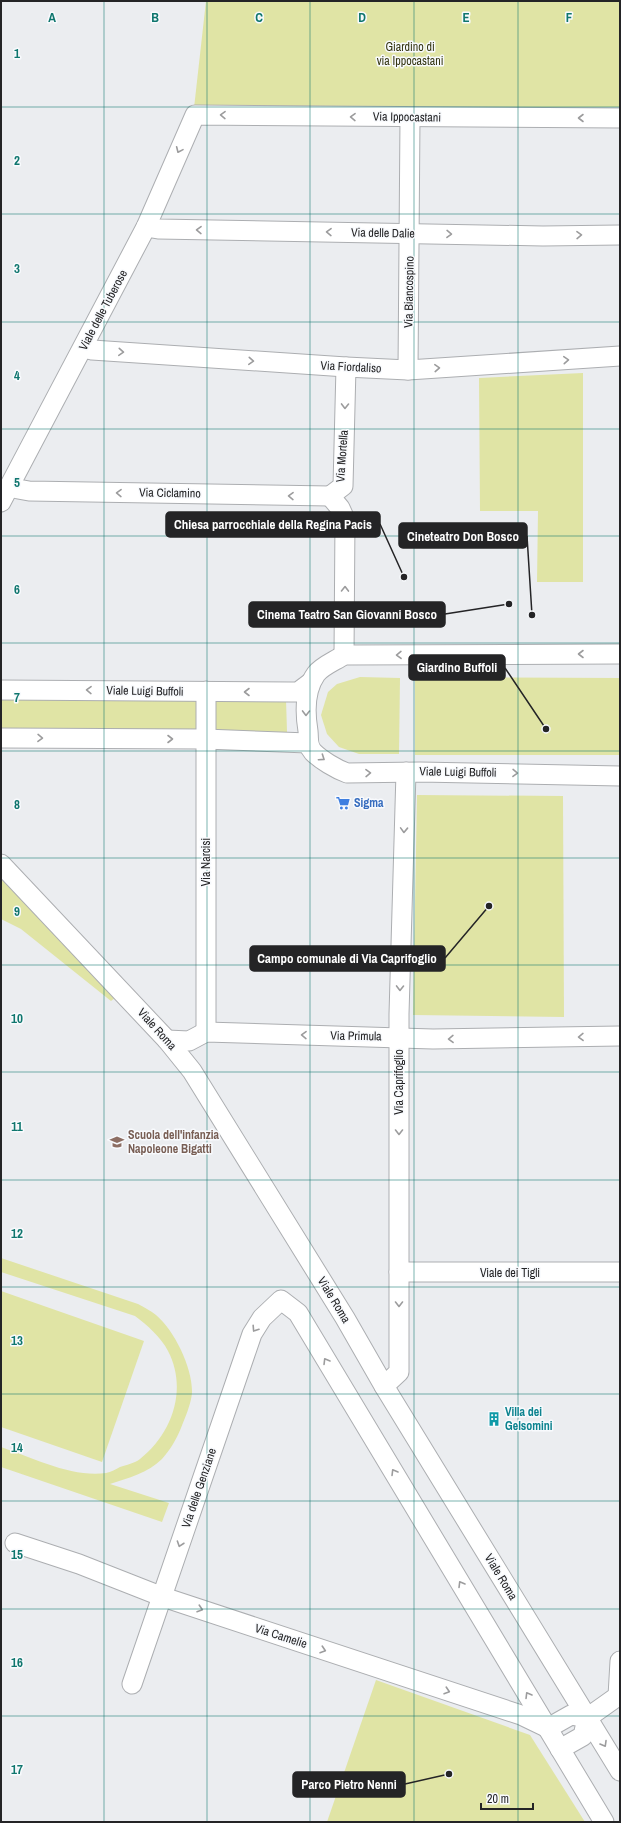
<svg xmlns="http://www.w3.org/2000/svg" width="621" height="1823" font-family="'Archivo Narrow',sans-serif">
<style>
.green{fill:#e0e4a5}
.lines{fill:none;stroke-linecap:round;stroke-linejoin:round}
.minor-casing{stroke:#acaeb1;stroke-width:21}
.minor{stroke:#fff;stroke-width:19}
.oneway{stroke:#9c9c9d}
.grid{fill:none;stroke:#0f766e;stroke-width:1;stroke-opacity:0.55}
.labels{text-anchor:middle;dominant-baseline:central;stroke-width:3;stroke-linejoin:round;paint-order:stroke}
.park-label{font-size:12px;fill:#343511;stroke:#f8fafd}
.street-label{font-size:12px;fill:#242426;stroke:#f8fafd}
.shop-label{font-size:12px;font-weight:bold;fill:#366cbe;stroke:#f8fafd;text-anchor:start}
.education-label{font-size:12px;font-weight:bold;fill:#785e54;stroke:#f8fafd;text-anchor:start}
.culture-label{font-size:12px;font-weight:bold;fill:#0d838f;stroke:#f8fafd;text-anchor:start}
.grid-label{font-size:13px;text-anchor:middle;font-weight:bold;fill:#0f766e;stroke:#f8fafd;stroke-width:3;stroke-linejoin:round;paint-order:stroke}
.leader{fill:none;stroke:#242426;stroke-width:1.5}
.callout-dot{fill:#242426;stroke:#f8fafd;stroke-width:1.5}
.callout{fill:#242426;stroke:#242426;stroke-width:1.5}
.callout-label{font-size:13px;text-anchor:middle;font-weight:bold;fill:#fff}
</style>
<rect width="100%" height="100%" fill="#ebedf0"/>
<g class="green">
<path d="M206 1H620V107L194 108Z"/>
<path d="M583 373V582H537L538 511H480L479 378Z"/>
<path d="M360 677 400 678 399 754H359L339 747 327 734 321 715 328 692 337 684Z"/>
<path d="M415 677 620 678V755H415Z"/>
<path d="M1 698 196 700V731H1Z"/>
<path d="M216 700H286L287 732 216 731Z"/>
<path d="M417 795 563 796 564 1017 413 1015Z"/>
<path d="M1 875 116 997 111 1001 21 929 1 919Z"/>
<path d="M1 1258 138 1304C144 1307 151 1311 156 1315 175 1331 193 1369 192 1393 191 1404 185 1418 181 1428 176 1440 170 1450 162 1459 148 1473 128 1478 110 1484L169 1503 162 1522 1 1467V1447C33 1458 73 1478 106 1473 111 1472 116 1469 120 1467 126 1465 135 1463 140 1459 172 1434 188 1389 168 1351 161 1337 147 1325 135 1316L1 1272Z"/>
<path d="M1 1291 144 1341 102 1462 1 1427Z"/>
<path d="M376 1680 530 1735 585 1822H327Z"/>
</g>
<g class="lines">
<defs>
<g id="minor">
<path d="M146 227 158 229 543 236 620 235"/>
<path d="M83 348 92 350 346 367 408 370 620 356"/>
<path d="M408 370 410 118"/>
<path d="M11 485 18 489 29 491 330 496"/>
<path d="M330 496 340 508 345 519 344 655"/>
<path d="M330 496 343 486 346 367"/>
<path d="M1 502 146 227 195 115 620 118"/>
<path d="M620 654 344 655C335 661 322 666 316 674 304 691 305 713 308 731 309 740 307 745 313 752 321 760 336 769 347 773L420 772 620 776"/>
<path d="M1 690 292 692H298L310 683"/>
<path d="M1 738 205 739 308 743"/>
<path d="M1 864 167 1040 192 1071 345 1318 384 1386 620 1771"/>
<path d="M206 1032V691"/>
<path d="M167 1040 189 1041 206 1032 433 1039 620 1036"/>
<path d="M399 1272H620"/>
<path d="M384 1386 399 1372V1014L406 772"/>
<path d="M15 1543 79 1564 163 1597 521 1715 548 1728"/>
<path d="M132 1684 252 1334 262 1318 281 1300 298 1313 604 1822"/>
<path d="M587 1718 618 1696 620 1661"/>
<path d="M548 1728 571 1715 587 1718"/>
<path d="M560 1749 583 1736 587 1718"/>
</g>
</defs>
<use href="#minor" class="minor-casing"/>
<use href="#minor" class="minor"/>
</g>
<defs><path id="oneway-chevron" d="M-2-3.5L2.5 0L-2 3.5" fill="none" stroke-width="1.6" stroke-linecap="round" stroke-linejoin="round"/></defs>
<g class="oneway">
<use href="#oneway-chevron" transform="translate(223 115) rotate(-179)"/>
<use href="#oneway-chevron" transform="translate(353 117) rotate(-179)"/>
<use href="#oneway-chevron" transform="translate(581 118) rotate(-180)"/>
<use href="#oneway-chevron" transform="translate(179 150) rotate(114)"/>
<use href="#oneway-chevron" transform="translate(199 230) rotate(-179)"/>
<use href="#oneway-chevron" transform="translate(329 232) rotate(-179)"/>
<use href="#oneway-chevron" transform="translate(449 234) rotate(1)"/>
<use href="#oneway-chevron" transform="translate(579 235) rotate(-1)"/>
<use href="#oneway-chevron" transform="translate(121 352) rotate(4)"/>
<use href="#oneway-chevron" transform="translate(566 360) rotate(-4)"/>
<use href="#oneway-chevron" transform="translate(251 361) rotate(4)"/>
<use href="#oneway-chevron" transform="translate(437 368) rotate(-3)"/>
<use href="#oneway-chevron" transform="translate(345 406) rotate(91)"/>
<use href="#oneway-chevron" transform="translate(119 493) rotate(-179)"/>
<use href="#oneway-chevron" transform="translate(291 496) rotate(-179)"/>
<use href="#oneway-chevron" transform="translate(345 589) rotate(-89)"/>
<use href="#oneway-chevron" transform="translate(581 654) rotate(-180)"/>
<use href="#oneway-chevron" transform="translate(399 655) rotate(179)"/>
<use href="#oneway-chevron" transform="translate(89 690) rotate(-179)"/>
<use href="#oneway-chevron" transform="translate(247 692) rotate(180)"/>
<use href="#oneway-chevron" transform="translate(306 713) rotate(91)"/>
<use href="#oneway-chevron" transform="translate(40 738) rotate(1)"/>
<use href="#oneway-chevron" transform="translate(170 739)"/>
<use href="#oneway-chevron" transform="translate(322 758) rotate(34)"/>
<use href="#oneway-chevron" transform="translate(368 773) rotate(-1)"/>
<use href="#oneway-chevron" transform="translate(515 773) rotate(1)"/>
<use href="#oneway-chevron" transform="translate(404 830) rotate(92)"/>
<use href="#oneway-chevron" transform="translate(400 988) rotate(91)"/>
<use href="#oneway-chevron" transform="translate(304 1035) rotate(-179)"/>
<use href="#oneway-chevron" transform="translate(581 1037) rotate(179)"/>
<use href="#oneway-chevron" transform="translate(451 1039) rotate(179)"/>
<use href="#oneway-chevron" transform="translate(399 1132) rotate(90)"/>
<use href="#oneway-chevron" transform="translate(399 1304) rotate(90)"/>
<use href="#oneway-chevron" transform="translate(255 1329) rotate(123)"/>
<use href="#oneway-chevron" transform="translate(326 1361) rotate(-121)"/>
<use href="#oneway-chevron" transform="translate(394 1472) rotate(-121)"/>
<use href="#oneway-chevron" transform="translate(180 1544) rotate(109)"/>
<use href="#oneway-chevron" transform="translate(461 1584) rotate(-121)"/>
<use href="#oneway-chevron" transform="translate(200 1609) rotate(18)"/>
<use href="#oneway-chevron" transform="translate(323 1650) rotate(18)"/>
<use href="#oneway-chevron" transform="translate(447 1691) rotate(18)"/>
<use href="#oneway-chevron" transform="translate(528 1695) rotate(-121)"/>
<use href="#oneway-chevron" transform="translate(604 1744) rotate(60)"/>
</g>
<path class="grid" d="M104 1V1822M207 1V1822M310 1V1822M414 1V1822M518 1V1822M1 107H620M1 214H620M1 322H620M1 429H620M1 536H620M1 643H620M1 751H620M1 858H620M1 965H620M1 1072H620M1 1180H620M1 1287H620M1 1394H620M1 1501H620M1 1609H620M1 1716H620"/>
<defs>
<symbol id="supermarket-bare" viewBox="-9 -9 18 18"><path d="M-6-5.5h2.5l.6 2H6L4.5 2H-2.5L-4.4-4H-6ZM-1.5 3.2a1.3 1.3 0 1 0 .1 0ZM3 3.2a1.3 1.3 0 1 0 .1 0Z" fill="#3f7fe0" stroke="#f8fafd" stroke-width="2.5" paint-order="stroke"/></symbol>
<symbol id="school-bare" viewBox="-9 -9 18 18"><path d="M0-5L7-2L0 1L-7-2ZM-4 1L0 2.5L4 1V4Q0 6-4 4Z" fill="#8d6e63" stroke="#f8fafd" stroke-width="2.5" paint-order="stroke"/></symbol>
<symbol id="building-bare" viewBox="-9 -9 18 18"><path d="M-4-6H4V6H1V3H-1V6H-4ZM-2.5-4.3h1.7v1.8h-1.7ZM.8-4.3h1.7v1.8H.8ZM-2.5-1h1.7V.8h-1.7ZM.8-1h1.7V.8H.8Z" fill="#0f9aa8" stroke="#f8fafd" stroke-width="2.5" paint-order="stroke"/></symbol>
</defs>
<g fill-rule="evenodd">
<use href="#supermarket-bare" x="333" y="793" width="20" height="20"/>
<use href="#school-bare" x="107" y="1132" width="20" height="20"/>
<use href="#building-bare" x="484" y="1409" width="20" height="20"/>
</g>
<g class="labels">
<g class="park-label">
<text x="410" y="47">Giardino di<tspan x="410" dy="14">via Ippocastani</tspan></text>
</g>
<g class="street-label">
<text transform="translate(407 117) rotate(1)">Via Ippocastani</text>
<text transform="translate(383 233) rotate(1)">Via delle Dalie</text>
<text transform="translate(409 292) rotate(-89)">Via Biancospino</text>
<text transform="translate(103 310) rotate(-62)">Viale delle Tuberose</text>
<text transform="translate(351 367) rotate(3)">Via Fiordaliso</text>
<text transform="translate(342 456) rotate(-86)">Via Mortella</text>
<text transform="translate(170 493) rotate(1)">Via Ciclamino</text>
<text transform="translate(145 691) rotate(1)">Viale Luigi Buffoli</text>
<text transform="translate(458 772) rotate(1)">Viale Luigi Buffoli</text>
<text transform="translate(206 862) rotate(-90)">Via Narcisi</text>
<text transform="translate(157 1029) rotate(48)">Viale Roma</text>
<text transform="translate(356 1036) rotate(1)">Via Primula</text>
<text transform="translate(399 1082) rotate(-90)">Via Caprifoglio</text>
<text x="510" y="1273">Viale dei Tigli</text>
<text transform="translate(334 1300) rotate(59)">Viale Roma</text>
<text transform="translate(199 1488) rotate(-71)">Via delle Genziane</text>
<text transform="translate(501 1577) rotate(59)">Viale Roma</text>
<text transform="translate(281 1636) rotate(18)">Via Camelie</text>
</g>
<g class="shop-label">
<text x="354" y="803">Sigma</text>
</g>
<g class="education-label">
<text x="128" y="1135">Scuola dell'infanzia<tspan x="128" dy="14">Napoleone Bigatti</tspan></text>
</g>
<g class="culture-label">
<text x="505" y="1412">Villa dei<tspan x="505" dy="14">Gelsomini</tspan></text>
</g>
</g>
<g class="grid-label">
<text x="52" y="22">A</text>
<text x="155" y="22">B</text>
<text x="259" y="22">C</text>
<text x="362" y="22">D</text>
<text x="466" y="22">E</text>
<text x="569" y="22">F</text>
<text x="17" y="58">1</text>
<text x="17" y="165">2</text>
<text x="17" y="273">3</text>
<text x="17" y="380">4</text>
<text x="17" y="487">5</text>
<text x="17" y="594">6</text>
<text x="17" y="702">7</text>
<text x="17" y="809">8</text>
<text x="17" y="916">9</text>
<text x="17" y="1023">10</text>
<text x="17" y="1131">11</text>
<text x="17" y="1238">12</text>
<text x="17" y="1345">13</text>
<text x="17" y="1452">14</text>
<text x="17" y="1559">15</text>
<text x="17" y="1667">16</text>
<text x="17" y="1774">17</text>
</g>
<path class="leader" d="M404 577L380 524M532 615L527 536M509 604L445 614M546 729L505 668M489 906L445 958M449 1774L405 1784"/>
<g class="callout-dot">
<circle cx="404" cy="577" r="4"/>
<circle cx="532" cy="615" r="4"/>
<circle cx="509" cy="604" r="4"/>
<circle cx="546" cy="729" r="4"/>
<circle cx="489" cy="906" r="4"/>
<circle cx="449" cy="1774" r="4"/>
</g>
<g class="callout">
<rect x="166" y="512" width="214" height="25" rx="4"/>
<rect x="399" y="523" width="128" height="25" rx="4"/>
<rect x="249" y="602" width="196" height="25" rx="4"/>
<rect x="409" y="655" width="96" height="25" rx="4"/>
<rect x="250" y="946" width="195" height="25" rx="4"/>
<rect x="293" y="1772" width="112" height="25" rx="4"/>
</g>
<g class="callout-label">
<text x="273" y="529">Chiesa parrocchiale della Regina Pacis</text>
<text x="463" y="541">Cineteatro Don Bosco</text>
<text x="347" y="619">Cinema Teatro San Giovanni Bosco</text>
<text x="457" y="672">Giardino Buffoli</text>
<text x="347" y="963">Campo comunale di Via Caprifoglio</text>
<text x="349" y="1789">Parco Pietro Nenni</text>
</g>
<rect width="621" height="1823" fill="none" stroke="#242426" stroke-width="4"/>
<path d="M481 1803v6h52v-6" fill="none" stroke="#242426" stroke-width="2"/>
<text x="487" y="1803" font-size="12" fill="#242426" stroke="#f8fafd" stroke-width="3" paint-order="stroke">20 m</text>
</svg>
